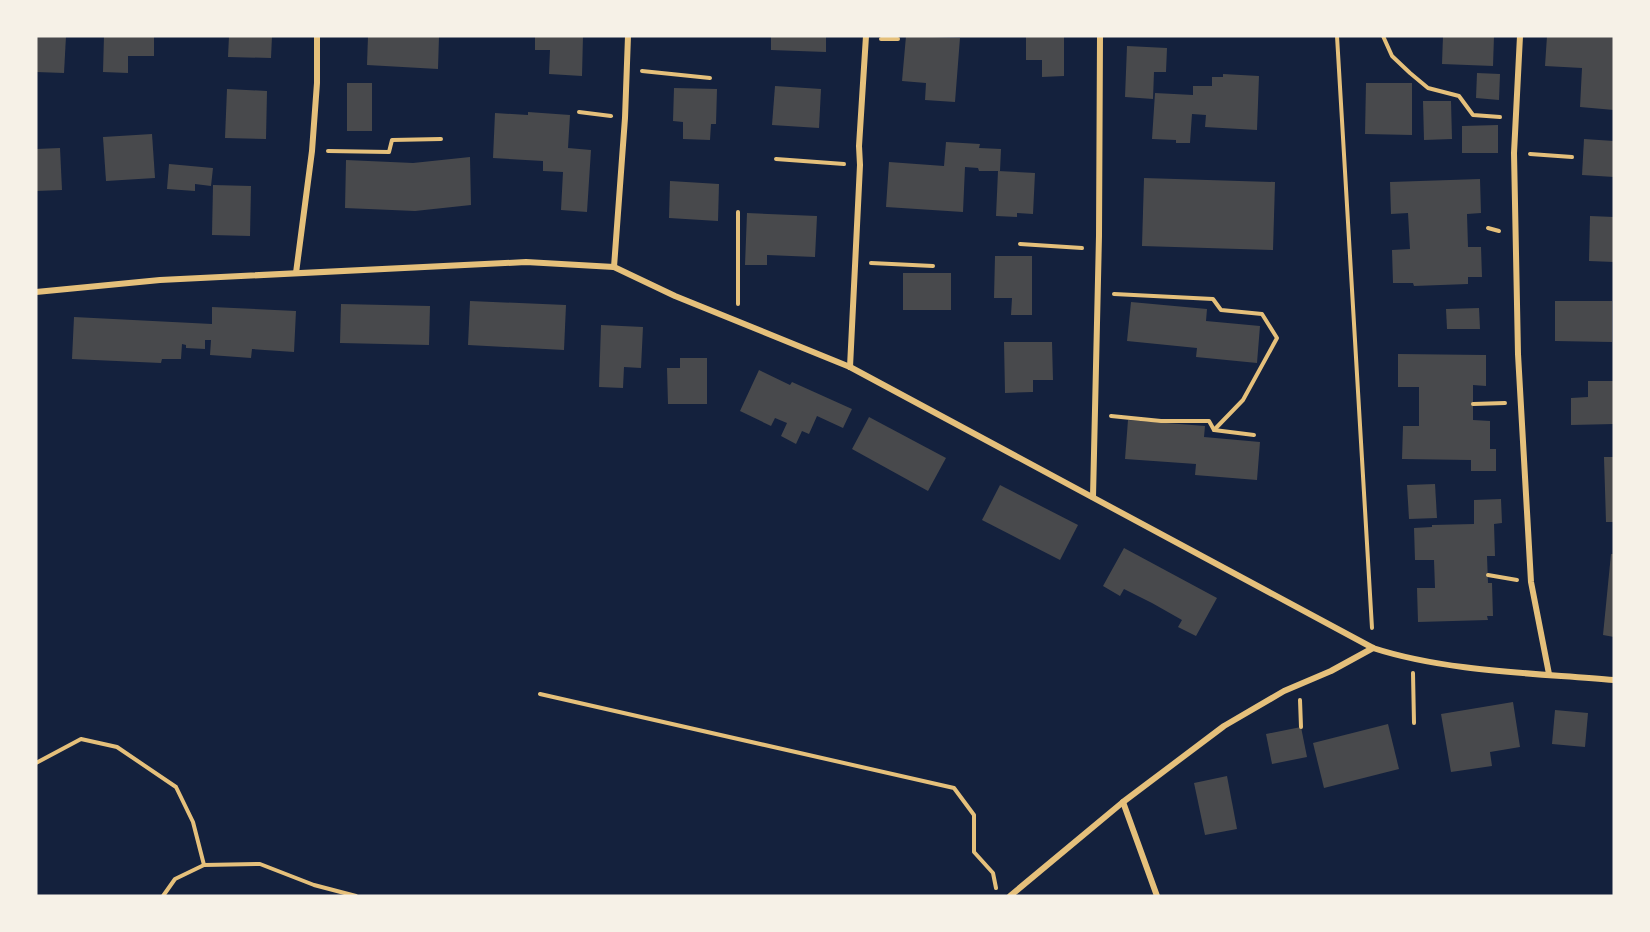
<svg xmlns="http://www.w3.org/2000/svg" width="1650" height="932" font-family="Rubik,sans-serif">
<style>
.building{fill:#48494c}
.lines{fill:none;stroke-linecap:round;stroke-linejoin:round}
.path{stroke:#e5c07b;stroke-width:4}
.minor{stroke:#e5c07b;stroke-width:6}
</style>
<rect width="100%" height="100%" fill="#14213d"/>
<g class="building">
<path d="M36 36H66L64 73 36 72Z"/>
<path d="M104 36H154V56H128V73L103 72Z"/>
<path d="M229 36H272L271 58 228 57Z"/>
<path d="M368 36H439L438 69 367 65Z"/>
<path d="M535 36H583L582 76 549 74 550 50H535Z"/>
<path d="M771 36H826V52L771 50Z"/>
<path d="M906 36 960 38 955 102 925 100 926 83 902 81Z"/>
<path d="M1026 36H1064V76L1042 77V60H1026Z"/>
<path d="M1443 36H1494L1493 66 1442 64Z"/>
<path d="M1547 36H1614V110L1580 107 1582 68 1545 66Z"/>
<path d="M1127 46 1167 48 1166 72H1154L1153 99 1125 97Z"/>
<path d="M1477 73 1500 74 1499 100 1476 98Z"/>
<path d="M1223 74 1259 76 1257 130 1205 127 1206 115 1192 114 1190 143H1176V140L1152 139 1155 93 1193 95V86H1212V77H1223Z"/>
<rect x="347" y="83" width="25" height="48"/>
<path d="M1366 83H1412V135L1365 134Z"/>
<path d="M775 86 821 89 819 128 772 125Z"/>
<path d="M674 88 717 89 716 124H711L710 140 683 139V122L673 121Z"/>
<path d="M227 89 267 91 266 139 225 138Z"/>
<path d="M1423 101H1451L1452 139 1424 140Z"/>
<path d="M528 112 570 115 568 148 591 150 587 212 561 210 563 172 543 171V161L493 158 495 113 528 115Z"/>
<path d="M1498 125V153H1462V126Z"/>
<path d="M152 134 155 178 106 181 103 137Z"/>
<path d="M1584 139 1614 141V177L1582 175Z"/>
<path d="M946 142 980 144 979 148 1001 149 1000 171H979L978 168 965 167 963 212 886 207 889 162 944 166Z"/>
<path d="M60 148 62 190 36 191V149Z"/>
<path d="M470 157 471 205 415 211 345 208 346 160 413 163Z"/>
<path d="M169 164 213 168 211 186 195 184V191L167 189Z"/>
<path d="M998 171 1035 173 1033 214 1017 213V217L996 216Z"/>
<path d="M1144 178 1275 182 1273 250 1142 246Z"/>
<path d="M1480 179 1481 213 1467 214 1468 247H1481L1482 277H1468V284L1414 286 1413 283H1393L1392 250 1410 249 1408 213 1391 214 1390 182Z"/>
<path d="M670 181 719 184 718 221 669 218Z"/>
<path d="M213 185 251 186 250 236 212 235Z"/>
<path d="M747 213 817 216 815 257 767 255V265H745Z"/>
<path d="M1590 216 1614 217V262L1589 261Z"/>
<path d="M995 256H1032V315H1011L1012 298H994Z"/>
<rect x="903" y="273" width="48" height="37"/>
<path d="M470 301 566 305 564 350 468 345Z"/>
<path d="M1555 301H1612V342L1555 341Z"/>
<path d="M1131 302 1207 309 1206 321 1260 326 1257 363 1196 357 1197 348 1127 341Z"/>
<path d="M341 304 430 306 429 345 340 343Z"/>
<path d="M212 307 296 311 294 352 252 349 251 358 210 355 211 340H205V349L186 348V345L182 344 181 359H162L161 363 72 359 74 317 212 324Z"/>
<path d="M1479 308 1480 329H1447L1446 309Z"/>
<path d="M601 325 643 327 641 368 624 367 623 388 599 387Z"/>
<path d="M1004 342H1052L1053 380H1033V392L1005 393Z"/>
<path d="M1398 354 1486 355V386L1473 385V420L1490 421V449H1496V471H1471V460L1402 459 1403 426H1419V387H1398Z"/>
<path d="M680 358H707V404H668L667 368H680Z"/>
<path d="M759 370 790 385 792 382 852 409 843 428 817 416 809 434 802 431 796 444 781 436 787 423 775 418 771 426 740 411Z"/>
<path d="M1588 381H1614V424L1571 425V398L1588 397Z"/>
<path d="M869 417 946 458 928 491 852 449Z"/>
<path d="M1128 420 1205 426 1204 437 1260 442 1257 480 1195 475 1196 464 1125 459Z"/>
<path d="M1604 457H1614V522H1606Z"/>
<path d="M1435 484 1437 518 1409 519 1407 485Z"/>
<path d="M1000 485 1078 525 1060 560 982 520Z"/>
<path d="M1501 499 1502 523 1494 524 1495 556H1487L1488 583H1492L1493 616H1487L1488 620 1418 622 1417 588H1435L1434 560H1415L1414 528 1432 527V525L1474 524V500Z"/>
<path d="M1124 548 1217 598 1196 636 1178 627 1182 620 1152 603 1124 589 1120 596 1103 586Z"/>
<path d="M1611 554H1614V637L1603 635Z"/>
<path d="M1513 702 1520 747 1490 752 1492 766 1451 772 1441 714Z"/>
<path d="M1555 710 1588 713 1585 747 1552 744Z"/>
<path d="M1388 724 1399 769 1324 788 1313 743Z"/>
<path d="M1301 727 1307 757 1272 764 1266 734Z"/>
<path d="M1227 776 1237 829 1205 835 1194 783Z"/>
</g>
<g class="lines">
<g class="path">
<path d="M1337 36 1372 628"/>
<path d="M1383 36 1392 56 1410 73 1428 88 1459 96 1473 115 1500 117"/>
<path d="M881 39H898"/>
<path d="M642 71 710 78"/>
<path d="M579 112 611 116"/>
<path d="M328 151 389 152 392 140 441 139"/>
<path d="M1530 154 1572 157"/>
<path d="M776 159 844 164"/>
<path d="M1488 228 1499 231"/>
<path d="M1020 244 1082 248"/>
<path d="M871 263 933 266"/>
<path d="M1114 294 1213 299 1221 310 1262 314 1277 338 1243 400 1214 430"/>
<path d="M738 304V212"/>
<path d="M1473 404 1505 403"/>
<path d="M1111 416 1161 421H1209L1214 430 1254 435"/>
<path d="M1488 575 1517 580"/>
<path d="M1413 673 1414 723"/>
<path d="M540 694 954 788 974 815V852L993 873 996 888"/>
<path d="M1300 700 1301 727"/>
<path d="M36 763 81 739 117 747 176 787 193 822 204 865"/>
<path d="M163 896 175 879 204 865 260 864 314 885 356 896"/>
</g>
<g class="minor">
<path d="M1520 36 1514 153 1518 354 1531 582 1549 674"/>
<path d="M614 267 625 118 628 36"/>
<path d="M296 273 312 151 317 83V36"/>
<path d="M36 292 160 280 526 262 614 267 675 296 850 367 1373 648C1447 672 1536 673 1614 680"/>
<path d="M850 367 860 165 859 146 866 36"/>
<path d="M1093 497 1099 236 1100 36"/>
<path d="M1123 802 1157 896"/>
<path d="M1010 896 1123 802 1224 726 1284 691 1331 671 1373 648"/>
</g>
</g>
<rect width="1650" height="932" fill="none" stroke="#f6f1e7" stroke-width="75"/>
</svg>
